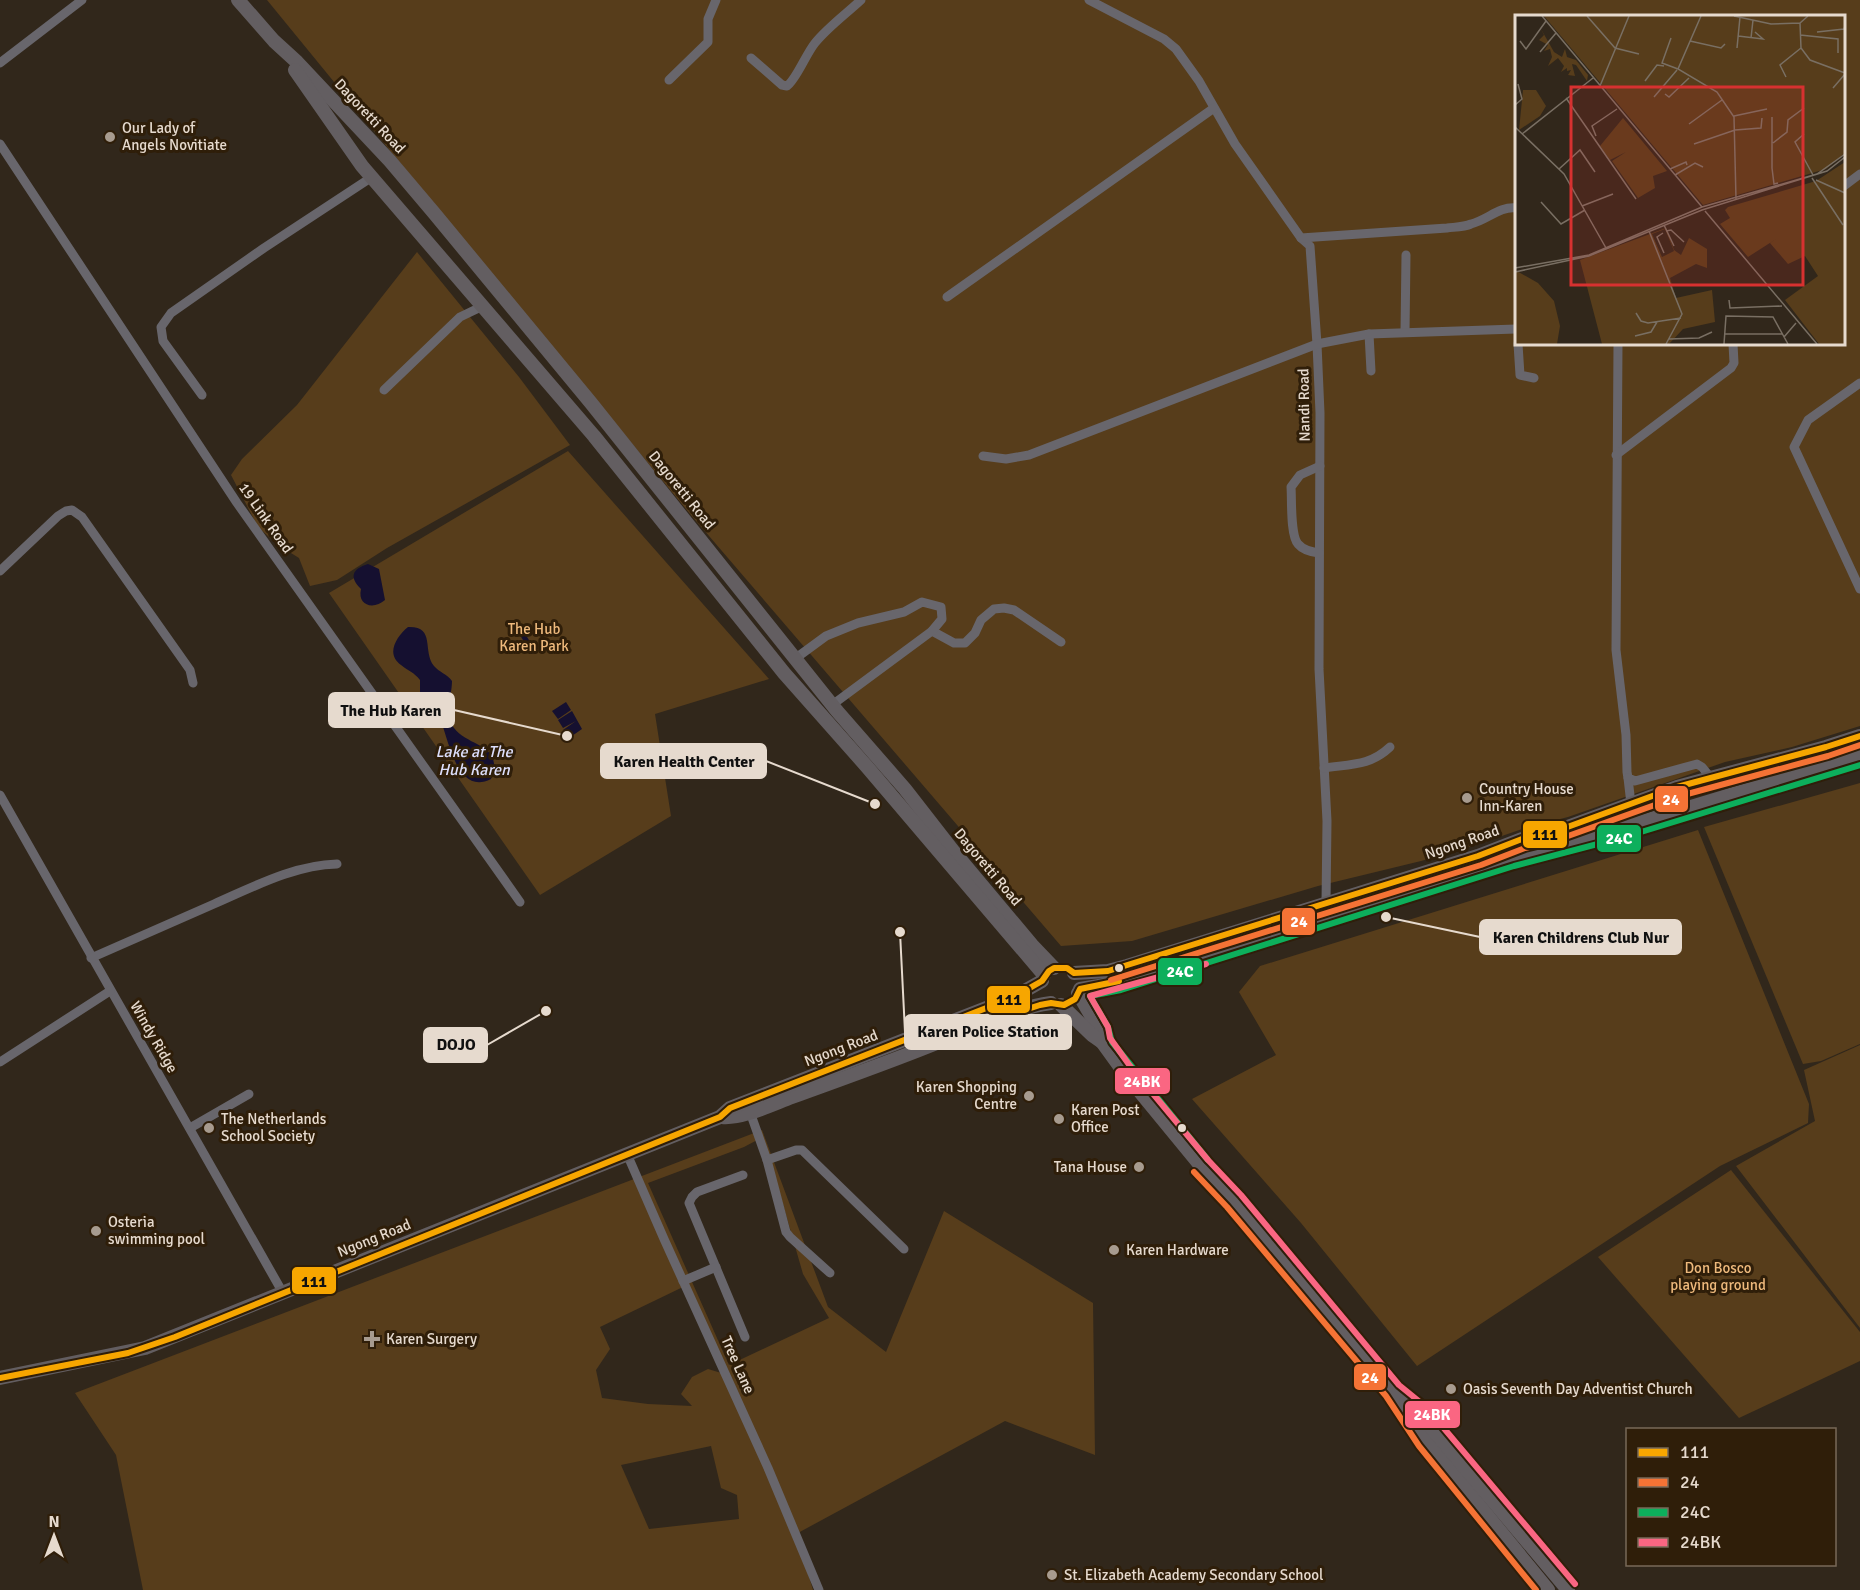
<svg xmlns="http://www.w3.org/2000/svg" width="1860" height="1590" font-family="Signika,sans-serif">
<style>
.green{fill:#573d1b;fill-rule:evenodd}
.water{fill:#151030}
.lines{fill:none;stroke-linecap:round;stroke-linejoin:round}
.minor{stroke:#68666c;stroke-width:9}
.secondary{stroke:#635e61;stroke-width:14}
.bus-1-casing{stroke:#2f1e09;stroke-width:10}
.bus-2-casing{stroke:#2f1e09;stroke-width:10}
.bus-3-casing{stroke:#2f1e09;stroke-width:10}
.bus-4-casing{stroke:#2f1e09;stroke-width:10}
.bus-1{stroke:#f7a600;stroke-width:6}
.bus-2{stroke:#f57335;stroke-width:6}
.bus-3{stroke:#0daf5c;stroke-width:6}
.bus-4{stroke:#fa6682;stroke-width:6}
.poi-dot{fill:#a79b8f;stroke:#2f1e09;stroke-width:2}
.bus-dot{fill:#e6dace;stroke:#2f1e09;stroke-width:2}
.labels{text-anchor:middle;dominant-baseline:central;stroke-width:6;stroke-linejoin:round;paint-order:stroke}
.street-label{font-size:15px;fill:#e6dace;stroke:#2f1e09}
.poi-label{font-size:15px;fill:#e6dace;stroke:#2f1e09;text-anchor:start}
.park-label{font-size:15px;fill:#eeb97c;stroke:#2f1e09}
.water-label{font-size:16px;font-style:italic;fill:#dcdefb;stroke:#2f1e09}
.inset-road{fill:none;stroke:#796f63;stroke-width:1.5}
.view{fill:#d73130;fill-opacity:0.15;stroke:#d73130;stroke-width:3}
.inset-edge{fill:none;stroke:#e6dace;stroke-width:3}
.leader{fill:none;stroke:#e6dace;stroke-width:2}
.callout-dot{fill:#e6dace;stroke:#2f1e09;stroke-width:2}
.callout{fill:#e6dace;stroke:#e6dace;stroke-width:2}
.callout-label{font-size:16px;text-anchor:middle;font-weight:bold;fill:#111}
.line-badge{stroke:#2f1e09;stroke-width:2}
.badge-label{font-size:16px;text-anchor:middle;font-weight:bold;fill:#fff}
.pale-badge-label{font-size:16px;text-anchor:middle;font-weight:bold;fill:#111}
</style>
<rect width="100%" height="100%" fill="#31271b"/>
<g class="green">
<path d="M267 0H1860V726L1792 747 1725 762 1568 817 1525 828 1473 846 1421 861 1318 886 1132 941 1061 946 691 515 469 247ZM1516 16H1844V344H1516Z"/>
<path d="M417 252 519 377 570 445 387 548 337 580 310 586 299 558 278 545 258 527 231 475 242 459 297 405Z"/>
<path d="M568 451 769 679 655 714 671 816 540 895 329 593Z"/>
<path d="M1860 783V1044L1821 1061 1803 1064 1704 827Z"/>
<path d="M1698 830 1809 1104 1808 1123 1720 1166 1417 1366 1301 1223 1192 1099 1276 1055 1239 992 1260 966Z"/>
<path d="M1860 1045V1328L1736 1166 1815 1121 1804 1070Z"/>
<path d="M762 1130 828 1307 886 1352 944 1211 1093 1303 1095 1455 1005 1421 796 1534 813 1590H143L116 1455 75 1393ZM761 1138 778 1187 803 1274 829 1318 729 1365 648 1183 744 1147ZM683 1287 728 1375 708 1369 692 1377 681 1394 692 1406 648 1404 602 1398 596 1370 610 1349 600 1327ZM711 1446 721 1488 737 1495 739 1519 649 1529 621 1465Z"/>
<path d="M1731 1170 1860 1332V1361L1739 1418 1598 1257Z"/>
</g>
<g class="water">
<path d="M368 564 379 569 385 600C374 610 357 606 361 589 349 577 352 569 368 564Z"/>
<path d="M520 625 536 652 531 654 516 628Z"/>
<path d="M408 627C436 626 422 651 434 666 439 672 447 674 452 681 452 695 444 716 454 728 468 747 505 744 491 779 455 797 448 734 438 713L424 706 420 702V680C414 672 408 671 401 665 385 654 397 636 408 627Z"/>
<path d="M566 702 571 710 558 719 552 711Z"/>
<path d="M572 711 582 729 569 738 563 730 576 721 563 728 558 720Z"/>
</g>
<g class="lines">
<g class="minor">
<path d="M1089 0 1164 39 1176 49 1199 81 1235 144 1301 238 1310 246 1317 344 1320 413 1319 669 1327 821 1326 903"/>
<path d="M751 58 782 85 787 86C796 80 806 54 815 43 828 27 846 14 861 0"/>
<path d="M0 63 82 0"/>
<path d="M669 80 708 42V19L716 0"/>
<path d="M0 144 237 503 520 902"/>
<path d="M1844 186 1860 174"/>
<path d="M1301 238 1447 228C1455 227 1464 227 1471 224 1487 220 1500 206 1516 208"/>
<path d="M947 297 1214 108"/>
<path d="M1405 332 1406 255"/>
<path d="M1369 334 1371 371"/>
<path d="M1518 344 1520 375 1534 378"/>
<path d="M1618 344 1616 650 1626 735 1627 772 1628 778 1635 781 1697 764 1702 767 1711 778"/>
<path d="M1860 383 1808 420 1794 447 1860 589"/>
<path d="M384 390 460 317 483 306"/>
<path d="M202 395 163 341 161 327 171 313 264 248 372 177"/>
<path d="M1616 455 1731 368 1734 363 1733 344"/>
<path d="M983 456 1006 459 1029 455 1317 344 1369 334 1516 329"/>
<path d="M1319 553C1311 552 1303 550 1298 544 1290 535 1292 499 1291 487L1300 475 1320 466"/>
<path d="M0 571 58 516 66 511 72 510 82 517 190 670 193 683"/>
<path d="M932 631 954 643H965L975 633 981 620 994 609 1004 608 1014 610 1061 642"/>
<path d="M796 658 826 636 858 623 904 612 922 602 941 607 942 619 932 631 832 705"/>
<path d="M1324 768C1351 764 1370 766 1390 747"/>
<path d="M1628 778 1631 804"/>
<path d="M0 795 283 1293"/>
<path d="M91 958C132 940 173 922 214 904 253 887 294 865 337 864"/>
<path d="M0 1062 110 991"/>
<path d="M750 1112 767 1160 786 1232 790 1237 830 1273"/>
<path d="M190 1128 249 1094"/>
<path d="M627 1154 664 1239 768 1468 819 1590"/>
<path d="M767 1160 796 1150H802L904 1249"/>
<path d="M743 1175 697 1192 692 1197 689 1203 745 1337"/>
<path d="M683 1281 716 1267"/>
</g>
<g class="secondary">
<path d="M238 0 274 41 297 62 390 161 434 213 591 403 837 711 905 789 954 852 1032 945 1054 968"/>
<path d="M295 70 362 166 594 436 784 673 868 768 1044 975"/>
<path d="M1074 973 1108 971 1127 966 1478 856 1522 839 1551 833 1677 787 1826 747 1860 736"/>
<path d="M1080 989 1099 986 1118 981 1511 857 1625 827 1860 756"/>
<path d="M1078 993 1100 1031 1102 1042"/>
<path d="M1061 1005 1092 1035 1102 1042 1123 1071 1201 1166 1234 1201 1393 1391 1426 1440 1548 1590"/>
<path d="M722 1117C742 1119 773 1104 792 1097 841 1079 890 1062 939 1042 975 1028 1012 1008 1051 1003"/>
<path d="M0 1378 145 1348 720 1117 730 1108 1012 998 1042 981"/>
<path d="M1406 1402 1419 1413 1568 1590"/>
</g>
<defs>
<g id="bus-1">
<path d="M1006 1016 1040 1005 1051 1003 1064 1005 1075 999 1080 989 1119 981"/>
<path d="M0 1378 128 1353 175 1337 720 1117 730 1108 1012 998 1042 981 1049 971 1054 968H1067L1074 973 1108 971 1478 856 1522 839 1551 833 1677 787 1826 747 1860 736"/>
</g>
<g id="bus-2">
<path d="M1111 980 1481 865 1525 848 1554 841 1680 796 1828 756 1860 745"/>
<path d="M1194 1172 1227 1207 1386 1396 1419 1446 1536 1590"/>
</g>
<path id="bus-3" d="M1208 1160 1112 1042 1108 1027 1090 996 1121 990 1514 866 1628 836 1860 765"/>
<path id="bus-4" d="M1206 964 1090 996 1108 1027 1110 1038 1130 1066 1208 1160 1241 1195 1399 1385 1426 1407 1575 1584"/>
</defs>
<use href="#bus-1" class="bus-1-casing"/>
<use href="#bus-2" class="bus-2-casing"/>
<use href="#bus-3" class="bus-3-casing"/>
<use href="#bus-4" class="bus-4-casing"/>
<use href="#bus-1" class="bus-1"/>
<use href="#bus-2" class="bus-2"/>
<use href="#bus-3" class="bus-3"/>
<use href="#bus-4" class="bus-4"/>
</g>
<g class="poi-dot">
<circle cx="110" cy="137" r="6"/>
<circle cx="1467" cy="798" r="6"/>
<circle cx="1029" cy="1096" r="6"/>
<circle cx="1059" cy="1119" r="6"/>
<circle cx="209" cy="1128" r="6"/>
<circle cx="1139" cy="1167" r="6"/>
<circle cx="96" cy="1231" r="6"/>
<circle cx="1114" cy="1250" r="6"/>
<path d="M369 1330h6v6h6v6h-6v6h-6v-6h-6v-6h6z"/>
<circle cx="1451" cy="1389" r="6"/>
<circle cx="1052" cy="1575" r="6"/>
</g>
<g class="bus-dot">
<circle cx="1119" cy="968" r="5"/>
<circle cx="1182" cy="1128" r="5"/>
</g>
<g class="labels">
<g class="street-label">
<text transform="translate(370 116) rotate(47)">Dagoretti Road</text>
<text transform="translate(1304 405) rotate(-91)">Nandi Road</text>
<text transform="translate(682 490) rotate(51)">Dagoretti Road</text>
<text transform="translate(266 518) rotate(55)">19 Link Road</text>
<text transform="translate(1462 842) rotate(-19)">Ngong Road</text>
<text transform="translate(988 867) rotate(50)">Dagoretti Road</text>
<text transform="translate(154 1037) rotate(60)">Windy Ridge</text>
<text transform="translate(841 1048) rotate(-21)">Ngong Road</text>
<text transform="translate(374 1238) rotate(-22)">Ngong Road</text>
<text transform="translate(738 1365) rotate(66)">Tree Lane</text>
</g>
<g class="poi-label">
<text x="122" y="128">Our Lady of<tspan x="122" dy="17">Angels Novitiate</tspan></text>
<text x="1479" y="789">Country House<tspan x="1479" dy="17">Inn-Karen</tspan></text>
<text x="1017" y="1087" text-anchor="end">Karen Shopping<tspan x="1017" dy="17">Centre</tspan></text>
<text x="1071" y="1110">Karen Post<tspan x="1071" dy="17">Office</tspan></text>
<text x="221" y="1119">The Netherlands<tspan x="221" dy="17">School Society</tspan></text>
<text x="1127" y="1167" text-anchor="end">Tana House</text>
<text x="108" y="1222">Osteria<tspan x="108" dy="17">swimming pool</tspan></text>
<text x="1126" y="1250">Karen Hardware</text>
<text x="386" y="1339">Karen Surgery</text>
<text x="1463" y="1389">Oasis Seventh Day Adventist Church</text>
<text x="1064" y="1575">St. Elizabeth Academy Secondary School</text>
</g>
<g class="park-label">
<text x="534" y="629">The Hub<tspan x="534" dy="17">Karen Park</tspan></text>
<text x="1718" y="1268">Don Bosco<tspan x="1718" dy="17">playing ground</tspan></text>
</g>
<g class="water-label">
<text x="474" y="752">Lake at The<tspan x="474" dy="18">Hub Karen</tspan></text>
</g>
</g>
<g transform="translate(1515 15)">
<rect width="330" height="330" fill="#31271b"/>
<path d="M29 1H330V138L311 154 188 190ZM26 14 39 37 47 42 50 34 52 42 61 45 73 60 72 66 61 50 57 49 60 61 53 60 56 55 52 56V53L46 57 49 51 43 43 33 51 37 42 35 34 29 36 33 30 24 25 29 20ZM8 75H21L31 91 25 101 4 115ZM108 103 152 156 138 161 140 173 123 183 97 146 111 137 95 145 85 131ZM330 147V329H304L270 285 303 261 290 241 273 249 255 228 272 217 233 242 205 209 215 203 210 195 213 192 301 166ZM151 213 159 235 166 240 174 223 192 234V253L181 249 155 263 161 283 197 275 200 307 168 314 154 329H87L65 245ZM150 214 159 236 147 242 137 219ZM0 255 23 268 39 286 45 311 42 329H0Z" fill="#573d1b" fill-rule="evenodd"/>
<path class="inset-road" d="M27 1 187 192M72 1 100 33 124 39M186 1 163 54 202 77 219 102 221 184M219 1 256 9 285 8 293 1M285 8 286 33 295 45 330 58M302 17 329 14 330 11M285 20 323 24V38M223 21 248 24 240 17M156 23 147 48 163 54M236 23 238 5M5 26 11 34 31 6M175 26 206 33 210 29M222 33 225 2M25 37 41 18M271 62 265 50 286 33M130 66 142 50 149 51M85 71 114 1M318 73 330 59M150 79 154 82 174 63M139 82 162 55M51 83 121 184M0 90 7 84 3 69M219 101 252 94M257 102V153L259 169 263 168M174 109 207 85M0 112 49 159 91 233M7 119 78 63M289 119 280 127 298 160M81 121 77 111 102 94M258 128 272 117 273 105 289 93M179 129 220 115 246 113 247 103M44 154 65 135 80 157M155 154 171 147 172 150M160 160 180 148 188 152M297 163 328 210M301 165 330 178M26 187 46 209 70 195M67 191 98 179M190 196 302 329M149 210 159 231M134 216 167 299 151 329M151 216 156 215 169 227M148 218 142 222 149 238M0 253 74 240 187 192 302 159 330 139M0 257 74 241 187 195 312 156 330 142M214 285 215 293 267 291M121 298 126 306 133 308 166 303M209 319H267M120 321 136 317 142 307M269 322 281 308M154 324 184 323 197 317M209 329 211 301 258 302 273 329"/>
<path class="view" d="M56 72H288V270H56Z"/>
<rect width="330" height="330" class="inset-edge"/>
</g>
<path class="leader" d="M567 736L454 710M875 804L766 761M1386 917L1480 937M900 932L905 1032M546 1011L487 1045"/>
<g class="callout-dot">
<circle cx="567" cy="736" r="6"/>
<circle cx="875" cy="804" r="6"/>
<circle cx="1386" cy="917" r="6"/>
<circle cx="900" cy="932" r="6"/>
<circle cx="546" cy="1011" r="6"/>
</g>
<g class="callout">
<rect x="329" y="693" width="125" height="34" rx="6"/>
<rect x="601" y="744" width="165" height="34" rx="6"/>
<rect x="1480" y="920" width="201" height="34" rx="6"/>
<rect x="905" y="1015" width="166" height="34" rx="6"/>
<rect x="424" y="1028" width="63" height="34" rx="6"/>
</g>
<g class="callout-label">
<text x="391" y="716">The Hub Karen</text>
<text x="684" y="767">Karen Health Center</text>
<text x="1581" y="943">Karen Childrens Club Nur</text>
<text x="988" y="1037">Karen Police Station</text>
<text x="456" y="1050">DOJO</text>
</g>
<g class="line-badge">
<rect x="1654" y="785" width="35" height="28" rx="6" fill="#f57335"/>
<rect x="1522" y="820" width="46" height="29" rx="6" fill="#f7a600"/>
<rect x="1596" y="824" width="46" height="29" rx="6" fill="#0daf5c"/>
<rect x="1281" y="907" width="35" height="29" rx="6" fill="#f57335"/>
<rect x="1157" y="957" width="46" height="29" rx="6" fill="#0daf5c"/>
<rect x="986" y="985" width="45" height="29" rx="6" fill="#f7a600"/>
<rect x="1114" y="1067" width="57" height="28" rx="6" fill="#fa6682"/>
<rect x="291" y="1266" width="46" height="29" rx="6" fill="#f7a600"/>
<rect x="1353" y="1363" width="34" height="28" rx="6" fill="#f57335"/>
<rect x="1404" y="1400" width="57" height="29" rx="6" fill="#fa6682"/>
</g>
<g class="badge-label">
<text x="1671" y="805">24</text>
<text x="1619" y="844">24C</text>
<text x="1299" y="927">24</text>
<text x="1180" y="977">24C</text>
<text x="1142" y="1087">24BK</text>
<text x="1370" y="1383">24</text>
<text x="1432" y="1420">24BK</text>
</g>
<g class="pale-badge-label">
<text x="1545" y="840">111</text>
<text x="1009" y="1005">111</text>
<text x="314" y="1287">111</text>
</g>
<rect x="1626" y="1428" width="210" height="138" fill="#2f1e09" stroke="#786958" stroke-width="1.5"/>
<rect x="1638" y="1448" width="30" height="9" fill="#f7a600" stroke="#786958" stroke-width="1.5"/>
<text x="1680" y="1458" font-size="18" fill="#e6dace">111</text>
<rect x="1638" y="1478" width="30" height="9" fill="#f57335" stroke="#786958" stroke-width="1.5"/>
<text x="1680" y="1488" font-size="18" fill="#e6dace">24</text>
<rect x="1638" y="1508" width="30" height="9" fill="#0daf5c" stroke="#786958" stroke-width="1.5"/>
<text x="1680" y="1518" font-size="18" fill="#e6dace">24C</text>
<rect x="1638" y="1538" width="30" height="9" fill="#fa6682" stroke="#786958" stroke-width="1.5"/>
<text x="1680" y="1548" font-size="18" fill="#e6dace">24BK</text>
<g transform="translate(54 1536)" stroke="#2f1e09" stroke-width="4.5" paint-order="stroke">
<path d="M0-4.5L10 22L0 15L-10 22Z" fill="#e6dace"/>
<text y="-9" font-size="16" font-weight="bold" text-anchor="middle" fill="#e6dace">N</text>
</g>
</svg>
